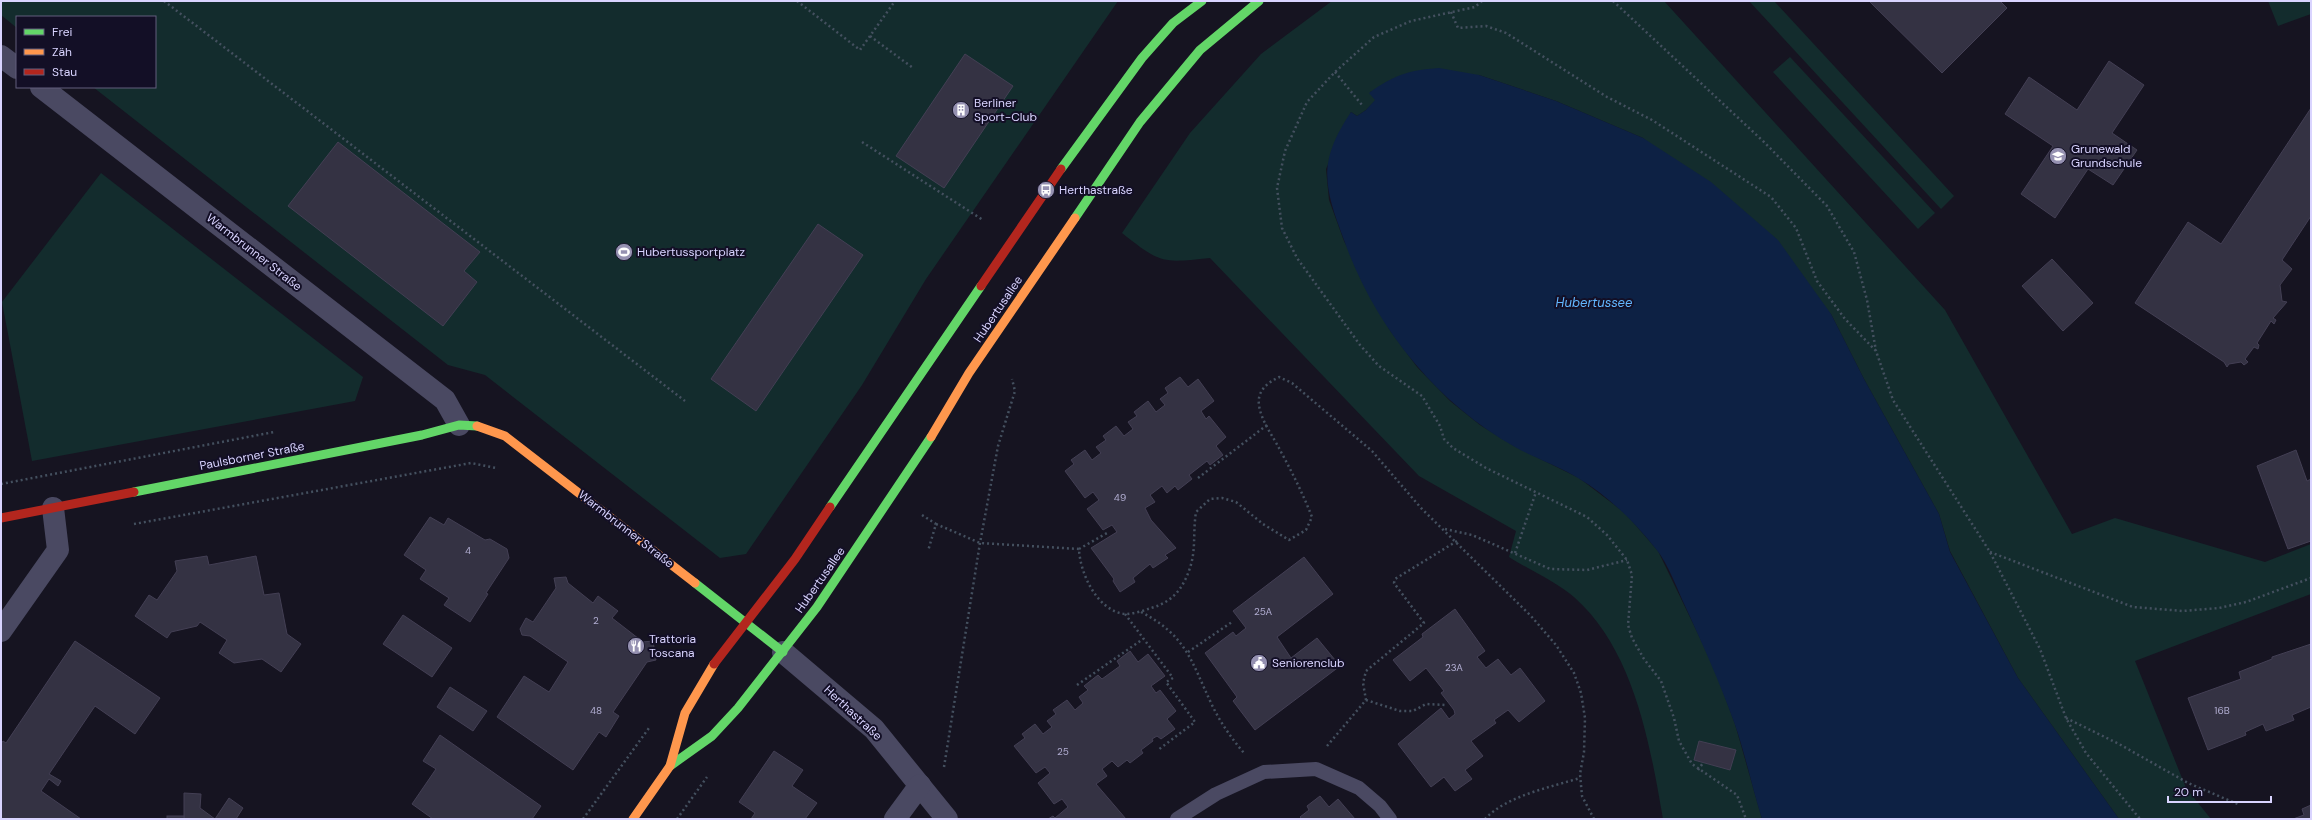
<svg xmlns="http://www.w3.org/2000/svg" width="2312" height="820" font-family="'DM Sans',sans-serif">
<style>
.green{fill:#132c2d}
.water{fill:#0d2144}
.building{fill:#343243;stroke:#433f54}
.lines{fill:none;stroke-linecap:round;stroke-linejoin:round}
.path{stroke:#44505f;stroke-width:2.5;stroke-dasharray:2 3;stroke-linecap:butt}
.lane{stroke:#4a4962;stroke-width:14}
.street{stroke:#4a4962;stroke-width:22}
.fast{stroke:#63d668;stroke-width:9}
.slow{stroke:#ff974d;stroke-width:9}
.jam{stroke:#b3261e;stroke-width:9}
.labels{text-anchor:middle;dominant-baseline:central;stroke-width:4;stroke-linejoin:round;paint-order:stroke}
.number-label{font-size:10px;fill:#b0acd0}
.poi-label{font-size:12px;fill:#d9d4ff;stroke:#130f26;text-anchor:start}
.street-label{font-size:12px;fill:#d9d4ff;stroke:#130f26}
.water-label{font-size:13px;font-style:italic;fill:#62b6ff;stroke:#130f26}
</style>
<rect width="100%" height="100%" fill="#161421"/>
<g class="green">
<path d="M1 1H1118L926 279 862 385 746 554 720 558 485 375 448 365 93 87H155V17H17V28L1 15Z"/>
<path d="M1332 1H1664L1945 310 2072 534 2115 518 2265 562 2311 544V594L2135 661 2186 788 2211 819H2119L2018 678 1950 551 1939 514 1864 379 1831 314 1643 138 1556 101 1479 75 1370 92 1376 100 1366 110 1357 116 1351 112 1326 169 1329 200 1344 241 1389 329 1417 367 1450 401 1480 425 1514 446 1579 478 1625 513 1658 551 1714 667 1735 724 1762 819H1663C1650 744 1634 650 1574 597 1558 583 1528 569 1509 557L1516 531 1419 476 1210 258C1162 263 1161 264 1122 233L1190 133 1261 54Z"/>
<path d="M1749 1H1774L1954 196 1941 209Z"/>
<path d="M2268 1H2311V14L2278 26Z"/>
<path d="M1790 57 1935 213 1918 229 1773 72Z"/>
<path d="M101 173 363 377 355 401 32 461 2 302Z"/>
</g>
<path class="water" d="M1439 68 1479 75 1556 101 1643 138 1711 182 1778 240 1831 314 1864 379 1939 514 1950 552 2018 678 2119 819H1762C1752 787 1745 753 1734 722 1720 683 1703 645 1686 608 1677 589 1669 565 1656 549 1634 521 1608 496 1578 478 1558 466 1535 458 1515 447 1435 402 1374 325 1344 240 1324 186 1317 163 1351 112L1357 116 1366 110 1375 100 1369 93C1394 75 1409 70 1439 68Z"/>
<g class="building">
<path d="M1869 1H2000L2007 8 1942 73Z"/>
<path d="M965 54 1013 86 944 188 896 156Z"/>
<path d="M2109 61 2144 85 2112 133 2137 150 2113 185 2088 169 2055 218 2021 194 2053 146 2005 114 2029 77 2077 110Z"/>
<path d="M2311 108V216L2282 260 2292 269 2280 285 2282 301 2287 302 2273 318 2276 320 2274 324 2271 321 2257 343 2259 345 2258 349 2254 347 2245 359 2248 362 2244 365 2241 362 2229 364 2227 367 2224 362 2135 303 2188 222 2221 244Z"/>
<path d="M338 142 480 252 464 271 477 282 443 326 288 206Z"/>
<path d="M818 224 863 255 756 411 711 379Z"/>
<path d="M2052 259 2093 303 2063 331 2022 286Z"/>
<path d="M1180 377 1188 387 1198 379 1214 401 1201 411 1206 419 1209 416 1226 437 1216 446 1223 455 1210 465 1207 461 1189 475 1192 479 1178 490 1175 486 1167 493 1162 486 1150 495 1155 502 1145 508 1151 520 1176 548 1165 555 1168 558 1153 568 1150 564 1133 578 1135 582 1120 592 1113 581 1114 579 1091 548 1117 532 1112 525 1103 530 1087 509 1099 500 1093 492 1085 498 1065 471 1074 464 1071 460 1085 450 1092 460 1101 453 1096 447 1106 440 1103 436 1116 426 1124 436 1133 429 1128 422 1137 416 1134 412 1148 401 1156 412 1165 405 1160 399 1168 393 1165 388Z"/>
<path d="M2296 450 2307 481 2311 479V541L2288 549 2257 466Z"/>
<path d="M430 517 444 525 448 518 485 540 490 539 507 549 509 558 486 593 488 594 470 622 444 605 449 598 420 579 426 570 404 555Z"/>
<path d="M207 556 209 565 256 556 264 595 279 593 287 634 301 644 281 672 262 659 234 663 219 653 227 640 200 622 197 626 171 632 167 638 135 616 149 595 157 600 177 571 175 561Z"/>
<path d="M1304 557 1333 594 1277 637 1291 658 1317 638 1340 666 1255 730 1233 701 1237 697 1205 653 1233 632 1236 636 1246 628 1233 611Z"/>
<path d="M566 577 568 583 593 603 598 596 618 611 612 618 643 642 653 641 656 660 647 662 613 712 619 716 606 737 599 732 573 770 497 717 524 676 549 692 568 662 530 636 522 635 520 629 526 618 533 622 556 588 554 578Z"/>
<path d="M1455 609 1485 651 1477 657 1486 668 1498 659 1511 675 1520 668 1545 701 1519 722 1508 710 1494 720 1496 723 1471 741 1483 756 1465 770 1472 779 1455 791 1444 777 1431 787 1398 744 1441 708 1449 719 1455 714 1454 710 1441 693 1444 691 1426 668 1410 681 1393 660 1423 637 1422 634Z"/>
<path d="M403 615 452 648 432 677 383 644Z"/>
<path d="M75 641 160 698 135 734 95 706 49 774 61 781 58 786 49 779 41 791 81 819H1V744L3 741 6 743Z"/>
<path d="M2311 644V707L2292 715 2294 720 2266 731 2263 724 2245 732 2246 735 2208 750 2188 698 2241 679 2239 672 2272 659V657Z"/>
<path d="M1130 651 1138 662 1148 654 1165 676 1151 686 1156 693 1160 690 1176 711 1167 719 1175 729 1161 739 1157 736 1152 739 1153 741 1141 750 1143 753 1130 763 1127 760 1118 767 1112 761 1102 769 1107 776 1096 784 1126 819H1048L1053 816 1055 818 1068 807 1062 799 1054 804 1038 783 1050 773 1045 767 1036 773 1014 746 1025 738 1022 734 1035 724 1043 734 1052 727 1047 721 1056 714 1053 710 1067 700 1075 710 1083 703 1079 697 1088 690 1084 686 1098 675 1102 679 1120 666 1117 661Z"/>
<path d="M450 687 487 711 473 731 437 707Z"/>
<path d="M440 735 541 806 532 819H433L412 804 436 769 423 761Z"/>
<path d="M1699 741 1736 750 1730 770 1694 760Z"/>
<path d="M774 751 803 770 792 786 817 803 805 819H751L755 813 739 802Z"/>
<path d="M184 793 201 794 200 808 215 819 229 798 243 808 236 819H184Z"/>
<path d="M1320 796 1329 807 1338 799 1355 819H1302L1300 817 1309 810 1307 806Z"/>
<path d="M2311 805V819H2293L2304 815 2302 809Z"/>
<rect x="167" y="816" width="17" height="3"/>
</g>
<g class="lines">
<g class="path">
<path d="M164 1 685 401"/>
<path d="M797 1 860 50 895 1"/>
<path d="M1482 1 1475 7 1411 21 1374 37 1335 72 1307 102 1285 151 1277 188 1282 228 1297 258 1360 345 1379 366 1422 396 1440 426 1444 439 1453 448 1486 468 1587 517 1607 535 1627 560 1632 575 1628 625 1632 638 1644 659 1661 681 1674 718 1679 741 1692 764 1737 795 1746 819"/>
<path d="M1613 1 1764 142 1827 206 1854 252 1867 300 1876 351"/>
<path d="M1451 12 1458 28 1486 26 1506 33 1607 97 1652 120 1771 197 1796 228 1817 281 1845 319 1876 351 1893 400 1990 552 2040 649 2066 718 2086 753 2140 819"/>
<path d="M870 36 913 68"/>
<path d="M1335 72 1362 105"/>
<path d="M862 142 983 220"/>
<path d="M1198 478 1267 425"/>
<path d="M1 484 274 432"/>
<path d="M922 515 936 524 928 551"/>
<path d="M134 524 471 463 496 468"/>
<path d="M936 524 980 543 1079 549C1080 573 1097 611 1125 614 1133 614 1143 611 1151 608 1166 604 1178 595 1185 580 1198 554 1192 538 1196 512L1210 499 1222 498 1236 502 1263 524 1289 540 1306 530 1312 517C1303 494 1292 472 1280 450 1273 436 1261 421 1259 405 1257 391 1267 383 1279 377L1292 383 1372 451 1421 508 1531 616 1556 645 1574 673 1581 693 1585 718 1584 752 1580 774 1582 796 1594 819"/>
<path d="M1445 529 1472 535 1550 569 1587 570 1627 560"/>
<path d="M1079 549 1107 533"/>
<path d="M1990 552 2133 607 2183 611 2219 608 2246 602 2311 578"/>
<path d="M1515 553 1536 492"/>
<path d="M1141 612C1187 636 1191 661 1212 705 1220 722 1232 739 1244 753"/>
<path d="M1125 614 1173 678 1166 682 1195 722 1158 750"/>
<path d="M1188 652 1232 622"/>
<path d="M1077 685 1143 639"/>
<path d="M1366 700 1400 711H1413L1426 704 1445 705"/>
<path d="M2066 718 2119 744 2188 783 2240 805"/>
<path d="M1327 746 1366 700 1363 683 1366 671 1424 623 1394 583 1395 579 1457 541"/>
<path d="M944 767 980 543 998 446 1015 391 1012 379"/>
<path d="M1698 770 1703 763"/>
<path d="M583 819 649 728"/>
<path d="M677 819 707 777"/>
<path d="M1485 819C1506 796 1551 787 1580 778"/>
</g>
<path class="lane" d="M1177 819 1216 794 1264 772 1316 769 1359 788 1380 806 1390 819"/>
<g class="street">
<path d="M1 56 17 68"/>
<path d="M41 87 445 400 459 425"/>
<path d="M1 631 58 550 53 508"/>
<path d="M783 652 874 729 947 819"/>
<path d="M895 819 920 785"/>
</g>
<g class="fast">
<path d="M1061 169 1142 58 1173 23 1202 1"/>
<path d="M1075 218 1140 122 1200 50 1259 1"/>
<path d="M134 492 422 435 459 425 477 426"/>
<path d="M830 507 981 286"/>
<path d="M695 583 783 652"/>
<path d="M670 766 712 736 738 708 817 607 931 437"/>
</g>
<g class="slow">
<path d="M477 426 505 436 695 583"/>
<path d="M931 437 969 373 1075 218"/>
<path d="M633 819 670 766 685 713 714 664"/>
</g>
<g class="jam">
<path d="M981 286 1061 169"/>
<path d="M1 518 134 492"/>
<path d="M714 664 795 559 830 507"/>
</g>
</g>
<defs>
<symbol id="building-disc" viewBox="-11 -11 22 22"><circle r="9.5" fill="#9591b1" stroke="#130f26"/><path d="M-4-6H4V6H1V3H-1V6H-4ZM-2.5-4.3h1.7v1.8h-1.7ZM.8-4.3h1.7v1.8H.8ZM-2.5-1h1.7V.8h-1.7ZM.8-1h1.7V.8H.8Z" fill="#fff"/></symbol>
<symbol id="school-disc" viewBox="-11 -11 22 22"><circle r="9.5" fill="#9591b1" stroke="#130f26"/><path d="M0-5L7-2L0 1L-7-2ZM-4 1L0 2.5L4 1V4Q0 6-4 4Z" fill="#fff"/></symbol>
<symbol id="bus-disc" viewBox="-11 -11 22 22"><circle r="9.5" fill="#9591b1" stroke="#130f26"/><path d="M-5-6H5V4H4V6H2V4H-2V6H-4V4H-5ZM-3.5-4V0h7V-4ZM-3.5 1.2v1.5H-2V1.2ZM2 1.2v1.5H3.5V1.2Z" fill="#fff"/></symbol>
<symbol id="stadium-disc" viewBox="-11 -11 22 22"><circle r="9.5" fill="#9591b1" stroke="#130f26"/><path d="M0-5a6.5 5 0 1 0 0 10a6.5 5 0 1 0 0-10ZM-3.5-1.8h7v3.6h-7Z" fill="#fff"/></symbol>
<symbol id="restaurant-disc" viewBox="-11 -11 22 22"><circle r="9.5" fill="#9591b1" stroke="#130f26"/><path d="M-5-6h1v4h1v-4h1v4h1v-4h1v5L-1.5 .5V6h-2V.5L-5-1ZM5-6V6H3V1.5H1.5Q1.5-4 5-6Z" fill="#fff"/></symbol>
<symbol id="civic-disc" viewBox="-11 -11 22 22"><circle r="9.5" fill="#9591b1" stroke="#130f26"/><path d="M-.6-6.5H3V-4.5H.6V-3L4-1V1h2V6H-6V1h2V-1L-.6-3ZM-1.2 2.5V6h2.4V2.5Z" fill="#fff"/></symbol>
</defs>
<g fill-rule="evenodd">
<use href="#building-disc" x="951" y="100" width="20" height="20"/>
<use href="#school-disc" x="2048" y="146" width="20" height="20"/>
<use href="#bus-disc" x="1036" y="180" width="20" height="20"/>
<use href="#stadium-disc" x="614" y="242" width="20" height="20"/>
<use href="#restaurant-disc" x="626" y="636" width="20" height="20"/>
<use href="#civic-disc" x="1249" y="653" width="20" height="20"/>
</g>
<g class="labels">
<g class="number-label">
<text x="1120" y="497">49</text>
<text x="468" y="550">4</text>
<text x="1263" y="611">25A</text>
<text x="596" y="620">2</text>
<text x="1454" y="667">23A</text>
<text x="596" y="710">48</text>
<text x="2222" y="710">16B</text>
<text x="1063" y="751">25</text>
</g>
<g class="poi-label">
<text x="974" y="103">Berliner<tspan x="974" dy="14">Sport-Club</tspan></text>
<text x="2071" y="149">Grunewald<tspan x="2071" dy="14">Grundschule</tspan></text>
<text x="1059" y="190">Herthastraße</text>
<text x="637" y="252">Hubertussportplatz</text>
<text x="649" y="639">Trattoria<tspan x="649" dy="14">Toscana</tspan></text>
<text x="1272" y="663">Seniorenclub</text>
</g>
<g class="street-label">
<text transform="translate(254 252) rotate(38)">Warmbrunner Straße</text>
<text transform="translate(998 309) rotate(-56)">Hubertusallee</text>
<text transform="translate(252 456) rotate(-11)">Paulsborner Straße</text>
<text transform="translate(626 529) rotate(38)">Warmbrunner Straße</text>
<text transform="translate(820 580) rotate(-55)">Hubertusallee</text>
<text transform="translate(853 713) rotate(43)">Herthastraße</text>
</g>
<g class="water-label">
<text x="1594" y="302">Hubertussee</text>
</g>
</g>
<rect width="2312" height="820" fill="none" stroke="#d9d4ff" stroke-width="4"/>
<rect x="16" y="16" width="140" height="72" fill="#130f26" stroke="#625e7d"/>
<rect x="24" y="29" width="20" height="6" fill="#63d668" stroke="#625e7d"/>
<text x="52" y="36" font-size="12" fill="#d9d4ff">Frei</text>
<rect x="24" y="49" width="20" height="6" fill="#ff974d" stroke="#625e7d"/>
<text x="52" y="56" font-size="12" fill="#d9d4ff">Zäh</text>
<rect x="24" y="69" width="20" height="6" fill="#b3261e" stroke="#625e7d"/>
<text x="52" y="76" font-size="12" fill="#d9d4ff">Stau</text>
<path d="M2168 796v6h103v-6" fill="none" stroke="#d9d4ff" stroke-width="2"/>
<text x="2174" y="796" font-size="12" fill="#d9d4ff" stroke="#130f26" stroke-width="3" paint-order="stroke">20 m</text>
</svg>
